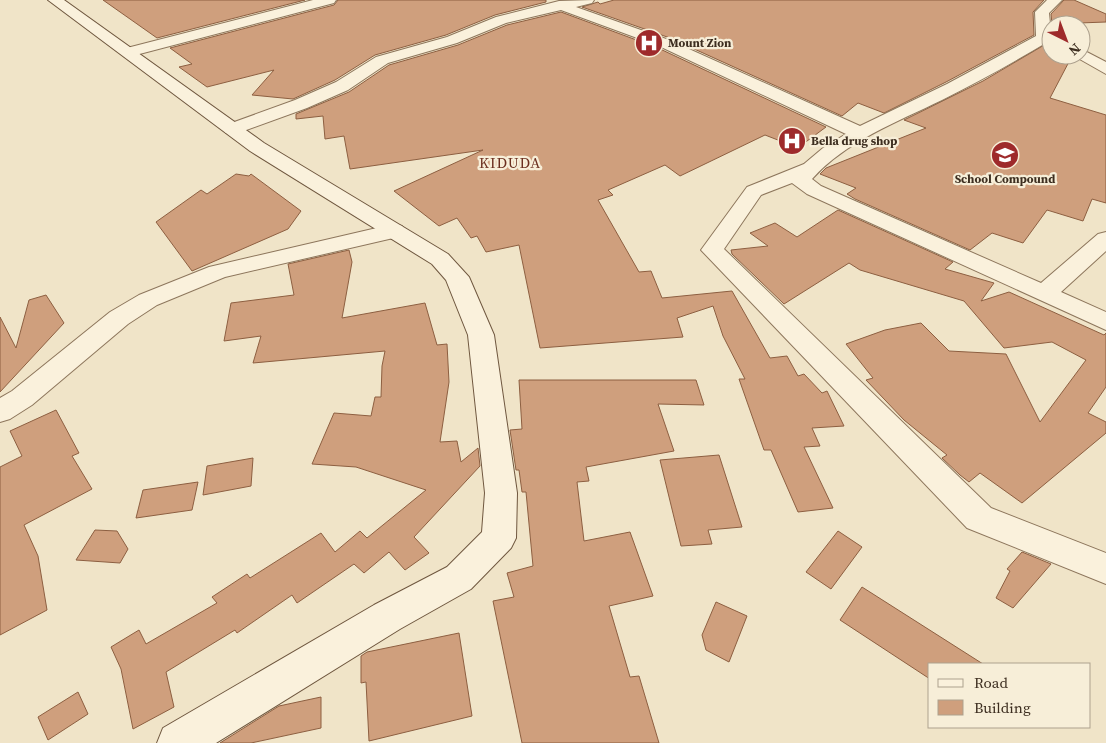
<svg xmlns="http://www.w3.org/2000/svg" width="1106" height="743" font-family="'Source Serif 4',serif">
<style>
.building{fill:#cf9f7d;stroke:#8d5f41}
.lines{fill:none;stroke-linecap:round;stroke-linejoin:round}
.street-casing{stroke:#8d765c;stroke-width:2}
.secondary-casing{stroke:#6f573f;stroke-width:2}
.street{fill:#faf1dc;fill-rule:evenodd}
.secondary{fill:#faf1dc;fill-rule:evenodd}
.labels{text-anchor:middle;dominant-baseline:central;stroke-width:4.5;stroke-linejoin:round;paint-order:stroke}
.far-poi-label{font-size:12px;font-weight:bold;fill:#3d2e20;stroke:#f7eed8;text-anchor:start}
.far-quarter-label{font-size:15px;letter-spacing:1px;fill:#6b2e1e;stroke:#f7eed8}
</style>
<rect width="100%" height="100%" fill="#f0e4c8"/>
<g class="building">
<path d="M103 0H305L157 38Z"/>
<path d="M338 0H546V2L495 15 446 35 375 55 335 80 293 99 252 95 274 70 207 87 179 67 192 64 170 48 334 5Z"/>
<path d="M614 0H1044L1033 12 1034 35 946 82 884 113 858 103 842 116 670 38 582 7 598 2 600 4Z"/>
<path d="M1064 0H1074L1106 14V22L1052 24 1051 14Z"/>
<path d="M561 12 658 48 826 127 803 144 791 138 783 142 765 135 680 176 665 165 608 190 613 195 598 200 639 272 651 271 662 298 732 291 770 358 787 356 798 376 804 374 822 393 827 391 844 426 812 428 820 446 804 447 833 508 798 512 771 450H764L739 379H745L723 336 713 306 677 318 683 337 540 348 519 245 486 252 477 236 471 238 457 218 439 226 394 191 483 150 350 169 344 136 325 139 323 116 296 119V114L349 92 389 65 458 45 507 25Z"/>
<path d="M1051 41V55L1072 56 1050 98 1106 115V203L1092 199 1083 221 1047 210 1023 243 992 233 970 250 855 199 847 194 856 188 820 174 826 168 926 128 904 120 983 81Z"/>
<path d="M236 174 249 176 251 174 301 211 288 229 192 271 156 222 201 190 207 194Z"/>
<path d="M838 210 953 262 945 269 994 283 981 301 1009 292 1104 335 1106 333V387L1088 413 1106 422V433L1022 503 980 473 969 482 960 475 942 458 947 455 904 420 866 380 873 378 846 344 885 330 921 323 949 351 1006 354 1040 422 1086 360 1052 342 1004 348 964 301 860 270 849 263 784 304 732 254 731 250 768 246 750 233 775 223 797 237Z"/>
<path d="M349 250 352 262 342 318 425 303 437 345 447 344 449 382 440 442 457 441 461 462 478 448 480 466 414 537 429 553 405 570 389 552 364 573 354 564 297 603 292 595 237 633 235 630 166 672 174 707 133 729 121 669 111 647 139 630 146 644 217 603 212 597 247 574 250 578 321 533 335 552 360 531 367 538 426 490 356 467 312 464 334 413 371 416 375 397H381L382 366 385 351 253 363 261 336 224 341 231 303 294 295 288 264Z"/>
<path d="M46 295 64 323 0 392V317L16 348 29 300Z"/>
<path d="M519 380H696L704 405 658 404 674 451 586 467 589 481 577 482 584 541 630 532 653 596 609 606 630 677 639 676 659 743H522L493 601 514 597 507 573 533 566 526 492H522L519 470H516L510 430 522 429Z"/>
<path d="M56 410 79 453 72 456 92 489 24 525 38 556 47 610 0 635V467L22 456 10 431Z"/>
<path d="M719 455 742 527 708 530 712 544 681 546 660 460Z"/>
<path d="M253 458 251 486 203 495 207 466Z"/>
<path d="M198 482 192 510 136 518 143 490Z"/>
<path d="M95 530 117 531 128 549 120 563 76 560Z"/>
<path d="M838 531 862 547 831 589 806 572Z"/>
<path d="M1022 552 1051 564 1013 608 996 598 1010 571 1007 569Z"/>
<path d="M862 587 983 664H930V679L840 620Z"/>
<path d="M716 602 747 616 729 662 706 650 702 635Z"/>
<path d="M459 633 472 716 369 741 366 682 361 683V656L367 652Z"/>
<path d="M78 692 88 714 48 740 38 717Z"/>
<path d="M321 697V728L251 743H220L279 706Z"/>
</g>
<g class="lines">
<defs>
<g id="street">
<path d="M313 0H336L334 3 128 57 120 52 123 49Z"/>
<path d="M594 0 592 3 576 7 669 40 860 126 947 84 1036 36 1035 12 1047 0H1062L1049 13 1051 34 1049 41C1014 62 978 82 942 100 897 122 846 141 812 179L821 186 1041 283 1098 234 1106 232V251L1061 292 1106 312V330L807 194 792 183 761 195 724 249 991 508 1106 553V584L967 528 701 250 747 187 804 164 823 148 846 134 659 46 561 10 506 23 457 43 388 63 348 90 307 108 238 133H226L223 129 226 125 295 100 336 82 376 57 447 37 496 17 559 1Z"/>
<path d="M1081 49 1106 62V74L1076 57 1074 55H1081Z"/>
<path d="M394 224 402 226 405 231 402 236 225 277 157 305 128 324 32 405 10 419 0 422V398L12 391 110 312 139 295 209 267Z"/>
</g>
<path id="secondary" d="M48 0H64L264 143 448 254 469 277 494 335 517 493 516 538 511 548 471 589 400 629 216 743H157L163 728 374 605 447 567 482 532 485 493 468 335 446 280 432 264 250 151Z"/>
</defs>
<use href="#street" class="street-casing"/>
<use href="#secondary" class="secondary-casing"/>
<use href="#street" class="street"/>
<use href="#secondary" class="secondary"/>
</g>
<defs>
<symbol id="hospital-disc" viewBox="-11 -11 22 22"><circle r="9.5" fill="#9e2a2b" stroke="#f7eed8"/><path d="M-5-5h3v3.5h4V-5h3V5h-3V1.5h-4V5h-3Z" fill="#fff"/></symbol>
<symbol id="school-disc" viewBox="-11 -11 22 22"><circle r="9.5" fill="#9e2a2b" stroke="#f7eed8"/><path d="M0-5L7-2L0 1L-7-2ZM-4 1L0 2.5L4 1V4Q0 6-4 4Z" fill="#fff"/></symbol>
</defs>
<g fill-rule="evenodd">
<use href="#hospital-disc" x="633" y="27" width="32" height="32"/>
<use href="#hospital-disc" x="776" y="125" width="32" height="32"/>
<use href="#school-disc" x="989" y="139" width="32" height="32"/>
</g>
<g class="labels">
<g class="far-poi-label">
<text x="668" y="43">Mount Zion</text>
<text x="811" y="141">Bella drug shop</text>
<text x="1005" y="179" text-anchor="middle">School Compound</text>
</g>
<g class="far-quarter-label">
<text x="510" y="162">KIDUDA</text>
</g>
</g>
<rect x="928" y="663" width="162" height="65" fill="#f7eed8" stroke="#ada18e"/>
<rect x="938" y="679" width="25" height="8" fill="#faf1dc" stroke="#ada18e"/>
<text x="974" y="688" font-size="15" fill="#3d2e20">Road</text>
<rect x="938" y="700" width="25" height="15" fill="#cf9f7d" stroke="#ada18e"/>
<text x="974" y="713" font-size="15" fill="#3d2e20">Building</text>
<g transform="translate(1066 40) rotate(138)"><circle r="24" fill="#f7eed8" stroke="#ada18e"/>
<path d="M0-4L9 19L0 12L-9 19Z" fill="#9e2a2b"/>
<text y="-8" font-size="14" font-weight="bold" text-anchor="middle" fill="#3d2e20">N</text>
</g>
</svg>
